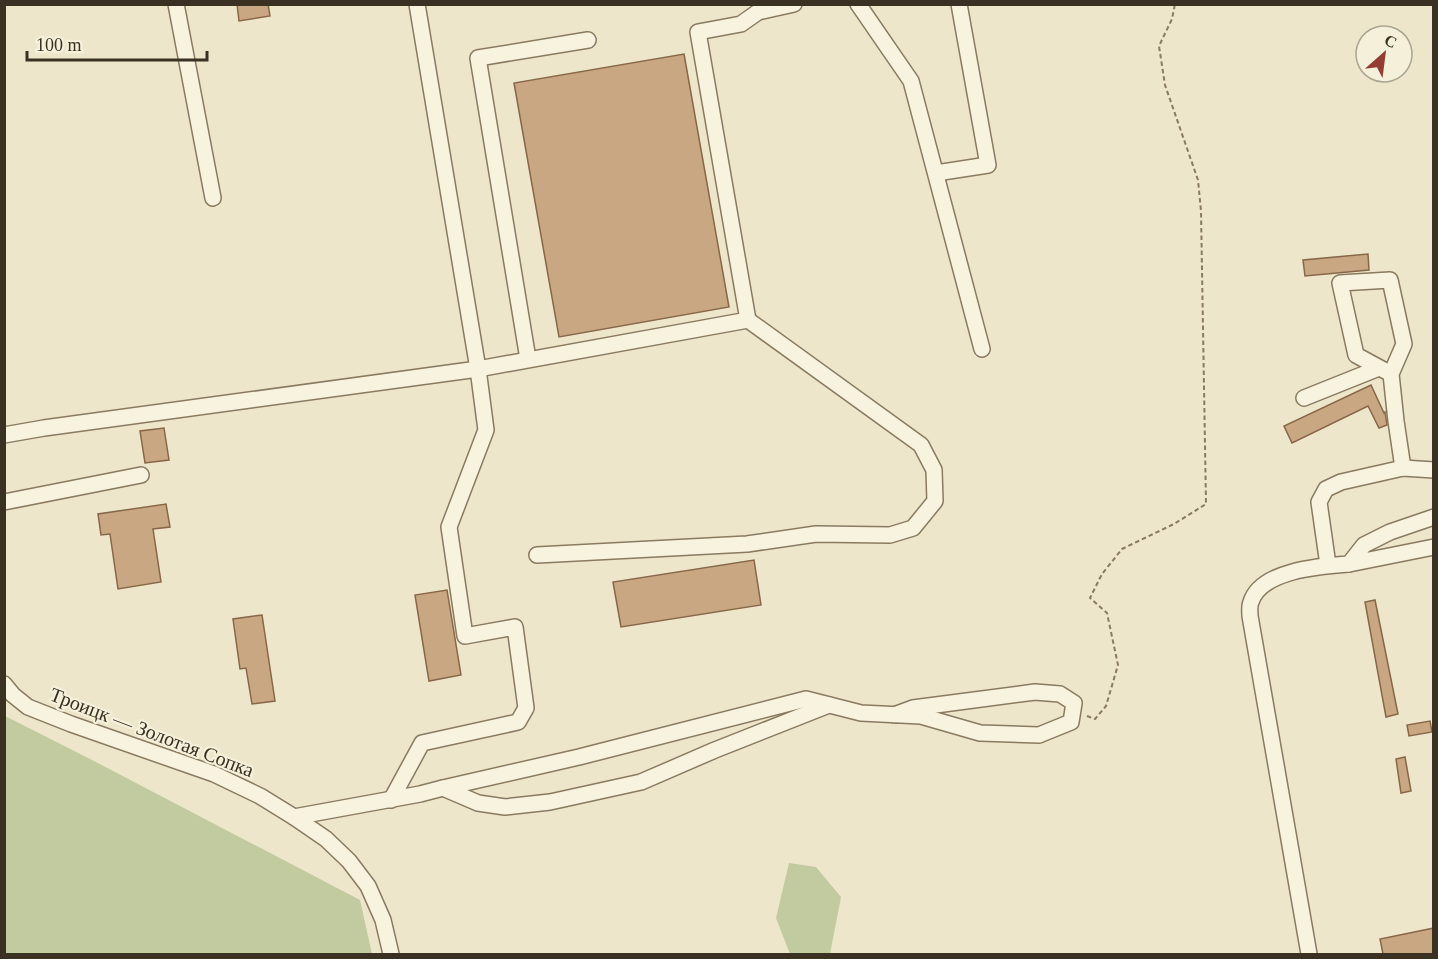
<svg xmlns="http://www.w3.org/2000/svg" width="1438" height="959" font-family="Georgia,serif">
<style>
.green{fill:#c1cb9f}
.building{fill:#c9a783;stroke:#876747;stroke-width:1.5}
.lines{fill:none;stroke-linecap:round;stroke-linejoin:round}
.minor-casing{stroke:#897a60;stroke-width:18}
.path{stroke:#897a60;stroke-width:2;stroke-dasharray:4.5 3;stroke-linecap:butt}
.minor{stroke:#f8f3de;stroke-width:15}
.labels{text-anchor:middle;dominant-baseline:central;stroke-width:4.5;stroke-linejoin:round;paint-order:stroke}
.street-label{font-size:20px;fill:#3b3122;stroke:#f5f0da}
</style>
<rect width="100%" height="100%" fill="#ede6cb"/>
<g class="green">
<path d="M5 716 94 761 360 900 372 954H5Z"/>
<path d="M789 863 816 867 841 897 830 954H790L776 918Z"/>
</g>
<g class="building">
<path d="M237 4H268L270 16 239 21Z"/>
<path d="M684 54 729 307 559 337 514 83Z"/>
<path d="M1368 254 1369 270 1305 276 1303 260Z"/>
<path d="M1371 385 1384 413 1385 412 1387 425 1379 428 1368 406 1292 443 1284 426Z"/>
<path d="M164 428 169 460 145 463 140 431Z"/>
<path d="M166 504 170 527 153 529 161 582 118 589 110 534 101 535 98 514Z"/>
<path d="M754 560 761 605 621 627 613 582Z"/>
<path d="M447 590 461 675 429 681 415 595Z"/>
<path d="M1375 600 1398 714 1386 717 1365 602Z"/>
<path d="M262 615 275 701 252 704 246 668 240 669 233 619Z"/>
<path d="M1430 721 1432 732 1409 736 1407 725Z"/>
<path d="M1405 757 1411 791 1401 793 1396 759Z"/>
<path d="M1434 928V954H1383L1380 939Z"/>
</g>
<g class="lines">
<defs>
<g id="minor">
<path d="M176 4 213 198"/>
<path d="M858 4 911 81 982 349"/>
<path d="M936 173 988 165 959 4"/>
<path d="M528 359 478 58 588 40"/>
<path d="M1391 374 1356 355 1340 283 1390 280 1404 344 1391 374 1396 421 1403 468"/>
<path d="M1304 398 1379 368"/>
<path d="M4 435 44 428 478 369 748 320 698 32 741 24 758 12 794 4"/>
<path d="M4 502 141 475"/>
<path d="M537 555 747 544 816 534 890 535 913 528 935 501 934 470 921 445 748 320"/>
<path d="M1349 564 1434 547"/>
<path d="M1328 565 1319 502 1326 489 1341 482 1403 468 1434 470"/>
<path d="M4 684 13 695 28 707 71 724 214 774 260 796 294 817 326 839 349 861 368 886 383 920 391 954"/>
<path d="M443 788 478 803 505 807 550 802 641 782 715 750 829 705"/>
<path d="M391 800 422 743 518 722 526 708 515 627 465 636 449 527 486 430 478 369 417 4"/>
<path d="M294 817 420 794 443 788 579 757 806 699 861 713 921 716 980 733 1039 735 1071 722 1074 703 1060 694 1035 692 913 708 894 715"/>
<path d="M1309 954 1250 616C1250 612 1249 606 1251 602 1261 570 1321 566 1349 564L1364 545 1390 532 1434 517"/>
</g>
</defs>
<use href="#minor" class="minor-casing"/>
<path class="path" d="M1087 716 1095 719 1106 706 1118 665 1107 613 1090 598 1102 574 1122 549 1174 524 1206 504 1201 211 1198 180 1165 85 1159 46 1172 19 1175 4"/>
<use href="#minor" class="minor"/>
</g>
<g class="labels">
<g class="street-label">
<text transform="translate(152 732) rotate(21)">Троицк — Золотая Сопка</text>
</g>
</g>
<rect width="1438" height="959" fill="none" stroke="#3b3122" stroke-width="12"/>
<g transform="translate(1384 54) rotate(28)"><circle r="28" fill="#f5f0da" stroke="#aba490" stroke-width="1.5"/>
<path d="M0-4.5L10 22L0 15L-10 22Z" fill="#953c33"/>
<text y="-9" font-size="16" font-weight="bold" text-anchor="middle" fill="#3b3122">С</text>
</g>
<path d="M27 51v9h180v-9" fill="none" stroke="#3b3122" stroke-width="3"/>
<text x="36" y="51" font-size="18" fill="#3b3122" stroke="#f5f0da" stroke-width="4.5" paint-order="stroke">100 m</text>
</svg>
